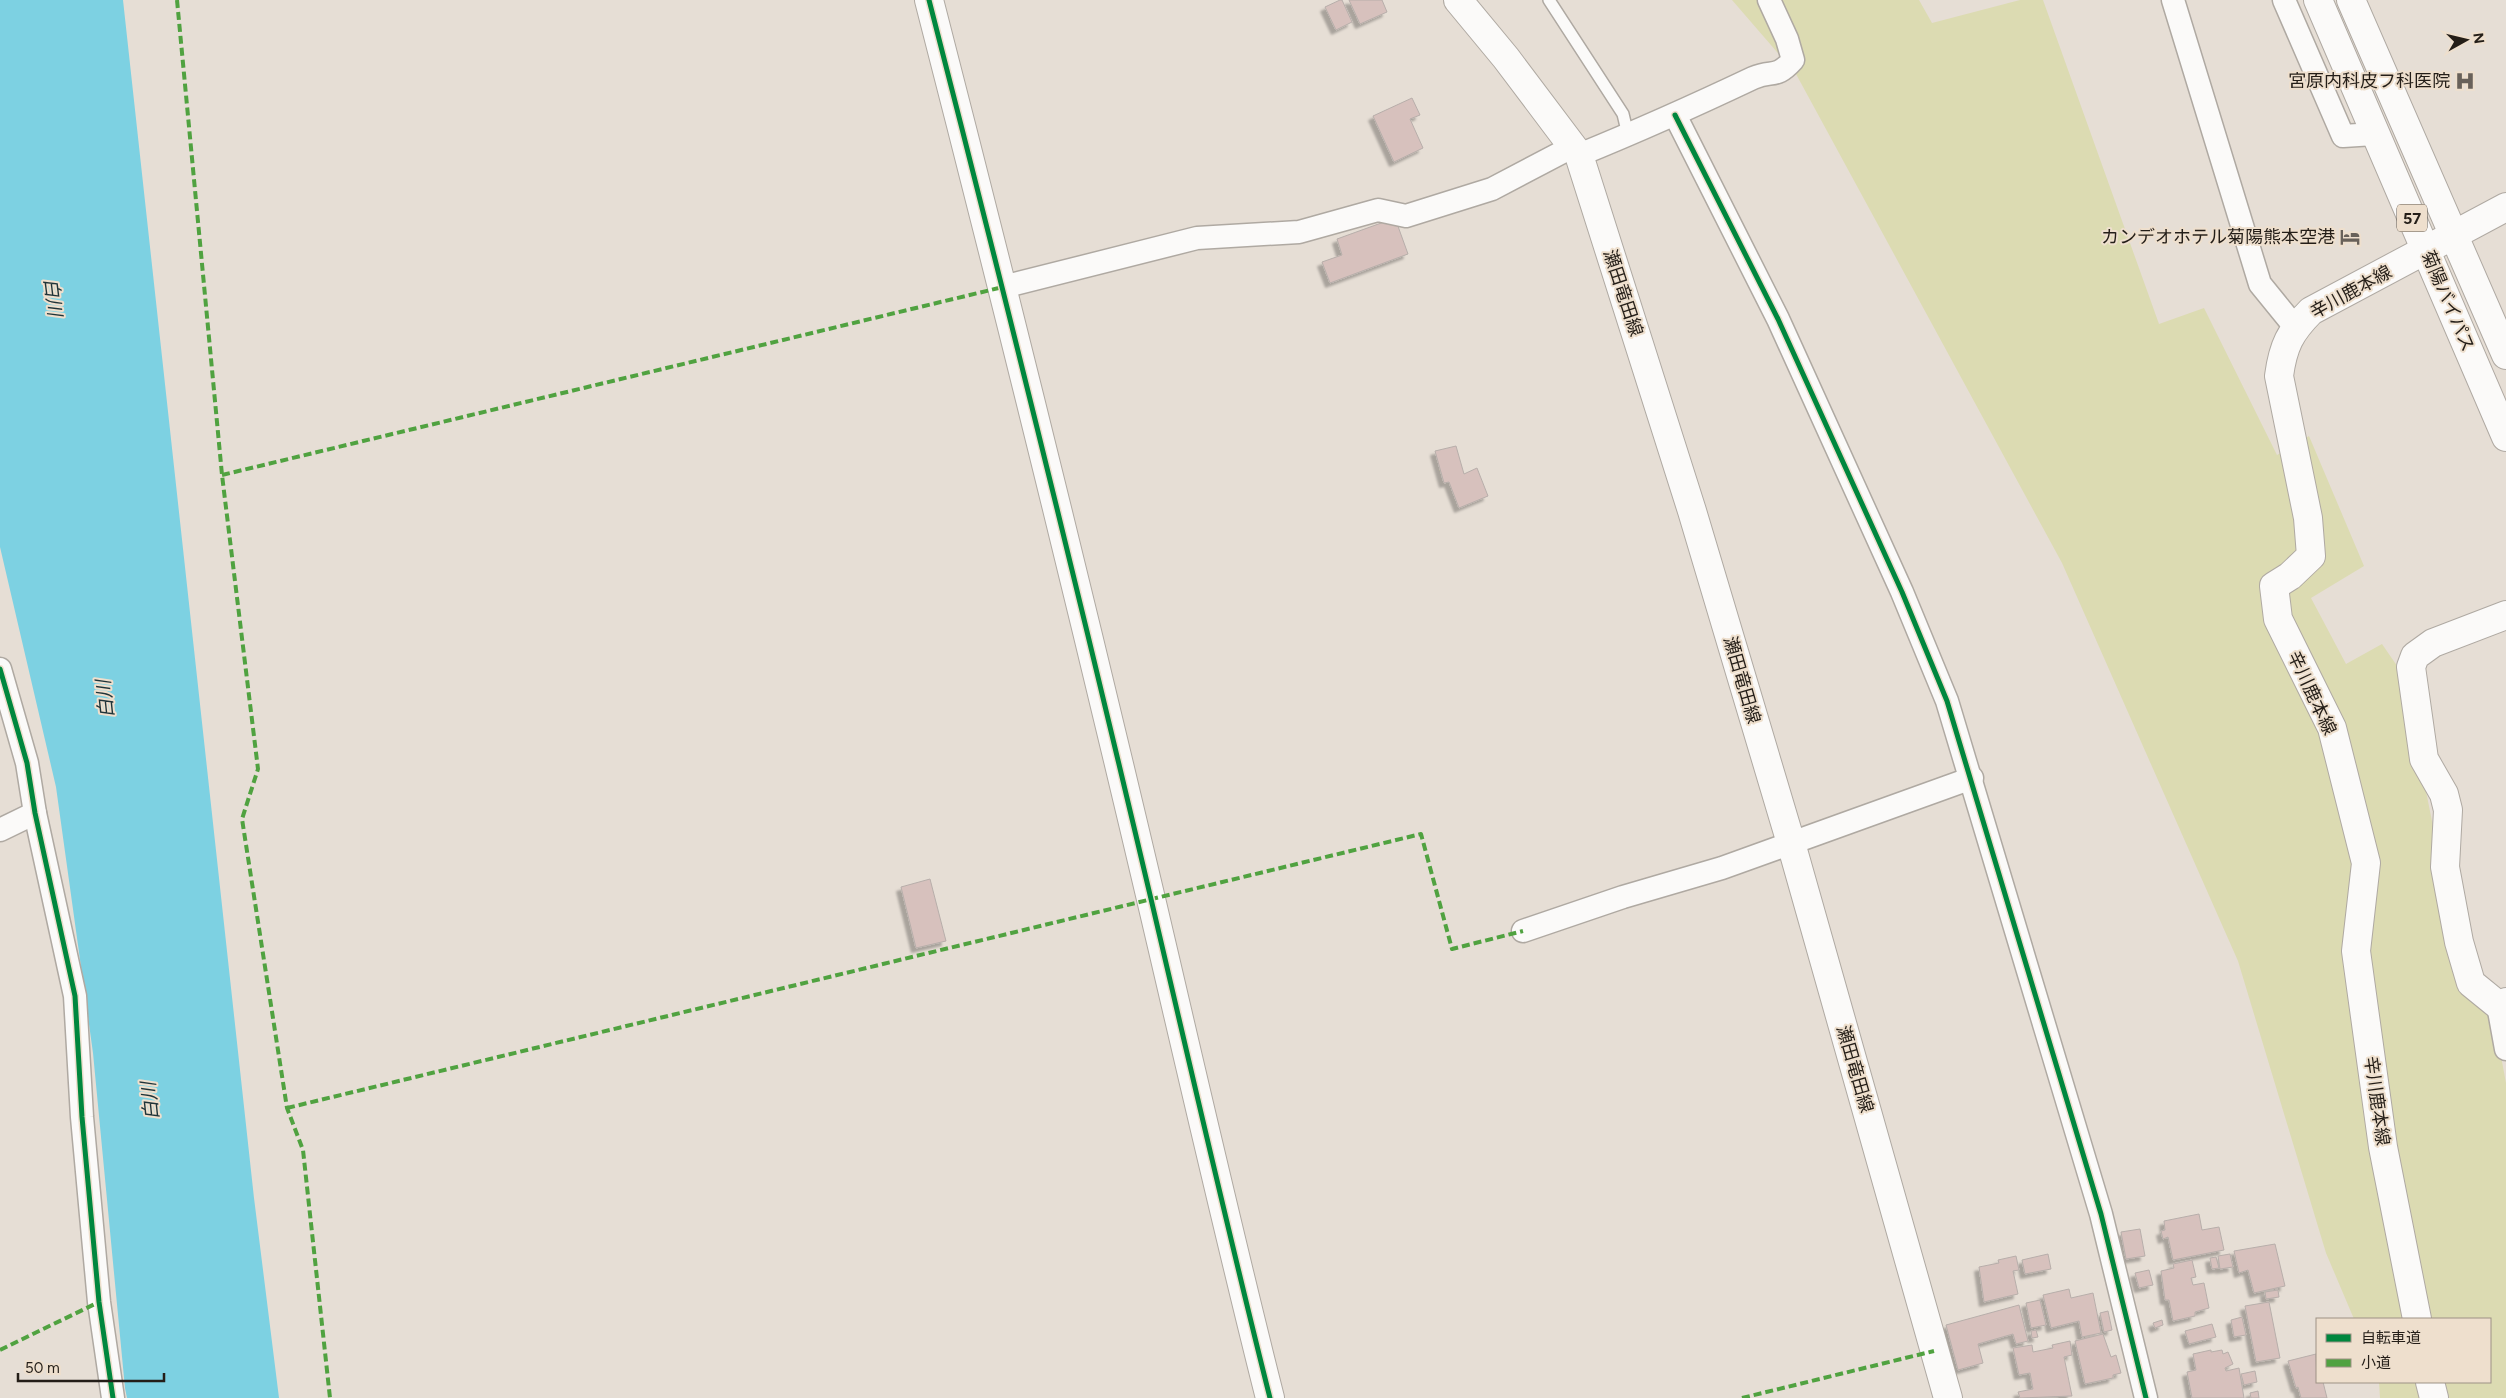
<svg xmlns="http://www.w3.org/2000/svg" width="2506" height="1398" font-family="Figtree,'Noto Sans JP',sans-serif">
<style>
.green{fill:#dcdbb2}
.water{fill:#7dd1e2}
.building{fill:#d7c1bd;stroke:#b7aeaa;filter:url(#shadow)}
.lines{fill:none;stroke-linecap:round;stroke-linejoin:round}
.lane-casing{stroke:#afa9a2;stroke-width:14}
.street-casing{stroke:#afa9a2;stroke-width:25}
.secondary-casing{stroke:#afa9a2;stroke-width:30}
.highway-casing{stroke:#afa9a2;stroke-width:30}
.lane{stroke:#fbfaf9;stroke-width:11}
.street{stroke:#fbfaf9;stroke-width:22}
.secondary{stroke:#fbfaf9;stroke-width:28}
.highway{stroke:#fbfaf9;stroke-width:28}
.quiet{stroke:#50a240;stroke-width:4;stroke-dasharray:8 4;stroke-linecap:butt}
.cycleway-casing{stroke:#eedfcd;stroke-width:8}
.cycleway{stroke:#00873e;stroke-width:5}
.labels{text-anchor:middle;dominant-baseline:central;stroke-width:4;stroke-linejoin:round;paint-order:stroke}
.shield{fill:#eedfcd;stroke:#61584e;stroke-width:1}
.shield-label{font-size:16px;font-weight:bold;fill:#241e18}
.poi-label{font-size:18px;fill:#241e18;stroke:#eedfcd;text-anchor:end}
.street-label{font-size:18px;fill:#241e18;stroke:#eedfcd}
.water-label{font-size:19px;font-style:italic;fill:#1f3439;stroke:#eedfcd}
</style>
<defs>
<filter id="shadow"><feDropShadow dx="-4.5" dy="4.5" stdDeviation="1" flood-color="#0004"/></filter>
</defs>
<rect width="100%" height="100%" fill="#e6ded5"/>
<path class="green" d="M1732 0H1919L1932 23 2020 0H2043L2159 324 2204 308 2277 455 2309 436 2364 566 2311 598 2346 664 2382 644 2402 673 2432 821 2461 990 2492 1008 2506 1083V1398H2380L2379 1382H2490V1319H2354L2326 1253 2238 961 2062 563 1796 74Z"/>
<path class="water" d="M0 0H123L254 1198 279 1398H127L125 1388 93 1053 56 787 0 547Z"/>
<g class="building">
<path d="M1340 0H1342L1352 22 1336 30 1325 7Z"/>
<path d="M1349 0H1382L1387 12 1360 24Z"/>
<path d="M1412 98 1420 115 1410 119 1423 148 1394 162 1373 116Z"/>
<path d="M1395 218 1408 254 1330 283 1322 262 1342 255 1337 239Z"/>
<path d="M1456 446 1464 474 1477 468 1488 496 1459 508 1449 482 1444 483 1435 451Z"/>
<path d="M930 879 946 941 916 948 901 887Z"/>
<path d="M2199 1214 2202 1230 2219 1227 2224 1250 2173 1260 2168 1237 2163 1239 2161 1231 2165 1230 2164 1221Z"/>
<path d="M2140 1229 2145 1256 2126 1259 2121 1232Z"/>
<path d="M2275 1244 2285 1286 2254 1293 2248 1270 2239 1273 2234 1251Z"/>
<path d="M2048 1254 2051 1269 2025 1274 2022 1260Z"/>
<path d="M2230 1254 2233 1267 2220 1269 2218 1256Z"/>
<path d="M2016 1256 2019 1270 2013 1271 2018 1294 1984 1302 1979 1267 1999 1263 1998 1260Z"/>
<path d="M2216 1257 2219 1268 2212 1269 2210 1258Z"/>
<path d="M2192 1260 2196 1277 2191 1278 2193 1285 2204 1283 2209 1308 2195 1312V1316L2173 1321 2169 1300H2165L2161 1271 2174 1268 2173 1264Z"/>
<path d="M2149 1270 2153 1285 2139 1288 2135 1273Z"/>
<path d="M2069 1289 2071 1298 2093 1293 2101 1333 2082 1337 2079 1321 2051 1328 2043 1295Z"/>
<path d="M2278 1290 2279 1297 2266 1299 2265 1292Z"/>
<path d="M2040 1300 2046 1325 2031 1328 2026 1303Z"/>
<path d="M2269 1302 2280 1358 2256 1362 2245 1306Z"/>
<path d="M2019 1305 2028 1341 2016 1344 2013 1334 1978 1344 1983 1363 1958 1370 1946 1325Z"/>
<path d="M2108 1311 2112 1330 2104 1332 2100 1313Z"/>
<path d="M2242 1317 2246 1335 2234 1337 2231 1320Z"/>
<path d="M2162 1320 2163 1325 2155 1328 2153 1323Z"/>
<path d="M2212 1324 2216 1337 2189 1344 2185 1331Z"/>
<path d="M2036 1330 2038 1337 2032 1338 2031 1331Z"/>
<path d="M2103 1334 2111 1357 2116 1355 2121 1373 2113 1375V1378L2085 1384 2075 1341Z"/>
<path d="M2070 1341 2072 1355 2064 1357 2072 1396 2020 1398 2018 1392 2033 1389 2030 1373 2019 1375 2013 1348 2032 1345 2033 1352 2053 1348 2052 1345Z"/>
<path d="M2211 1350V1352L2222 1350 2223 1354 2228 1352 2233 1364 2225 1368 2226 1371 2239 1368 2244 1398H2192L2187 1372 2196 1370 2193 1354Z"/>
<path d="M2316 1354 2317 1382H2323L2327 1398H2301L2298 1387 2296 1388 2288 1361Z"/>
<path d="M2255 1371 2257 1382 2244 1385 2241 1374Z"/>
<path d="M2258 1391 2259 1398H2251L2250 1393Z"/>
</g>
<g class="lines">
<defs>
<path id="lane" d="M1549 0 1623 114 1628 135"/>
<g id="street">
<path d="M2173 0 2260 284 2295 327"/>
<path d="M2284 0 2343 136 2374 134"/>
<path d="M1675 115 1778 319 1902 592 1947 701 2101 1214 2146 1398"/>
<path d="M1579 155C1638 131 1696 105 1753 78 1773 69 1775 80 1793 60L1787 39 1769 0"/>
<path d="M1003 287 1197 238 1299 232 1378 210 1406 216 1492 189 1572 147"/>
<path d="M0 669 27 763 35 813 75 996 82 1117 99 1302 113 1398"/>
<path d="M0 830 35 813"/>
<path d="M1523 931 1623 897 1722 868 1972 778"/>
<path d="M2498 1005 2506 1049"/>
</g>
<g id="secondary">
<path d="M929 0C1006 299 1080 598 1151 899 1190 1065 1228 1232 1270 1398"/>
<path d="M1458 0 1506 58 1579 155 1692 511 1791 843 1948 1398"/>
<path d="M2506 615 2433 643 2415 656 2411 667 2424 759 2444 794 2448 810 2445 867 2459 942 2471 983 2498 1005 2506 1002"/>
<path d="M2417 1319 2383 1147 2356 951 2366 863 2332 728 2278 619 2274 586 2290 576 2311 556 2308 518 2279 376C2283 346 2290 332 2311 311L2506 207"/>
<path d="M2430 1382 2434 1398"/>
</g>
<g id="highway">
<path d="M2318 0 2506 437"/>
<path d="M2351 0 2506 355"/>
</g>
</defs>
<use href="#lane" class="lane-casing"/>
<use href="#street" class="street-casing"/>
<use href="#secondary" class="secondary-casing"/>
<use href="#highway" class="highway-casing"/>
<use href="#lane" class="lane"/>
<use href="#street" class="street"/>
<use href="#secondary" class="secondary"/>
<use href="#highway" class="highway"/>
<g class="quiet">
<path d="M177 0 222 475 258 769 242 819 287 1108 303 1150 330 1398"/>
<path d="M222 475 1003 287"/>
<path d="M287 1108 1421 834 1452 949 1523 931"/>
<path d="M0 1350 99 1302"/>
<path d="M1742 1398 1934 1351"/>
</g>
<defs>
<g id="cycleway">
<path d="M929 0C1006 299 1080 598 1151 899 1190 1065 1228 1232 1270 1398"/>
<path d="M1675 115 1778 319 1902 592 1947 701 2101 1214 2146 1398"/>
<path d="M0 669 27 763 35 813 75 996 82 1117 99 1302 113 1398"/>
</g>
</defs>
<use href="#cycleway" class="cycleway-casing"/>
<use href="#cycleway" class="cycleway"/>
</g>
<defs>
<symbol id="hospital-bare" viewBox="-9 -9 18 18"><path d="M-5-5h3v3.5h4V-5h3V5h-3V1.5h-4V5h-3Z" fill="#68615a" stroke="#eedfcd" stroke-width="2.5" paint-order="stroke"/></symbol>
<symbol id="hotel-bare" viewBox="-9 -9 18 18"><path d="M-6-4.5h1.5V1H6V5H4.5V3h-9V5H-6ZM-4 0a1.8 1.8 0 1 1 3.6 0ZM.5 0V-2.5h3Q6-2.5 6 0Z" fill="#68615a" stroke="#eedfcd" stroke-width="2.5" paint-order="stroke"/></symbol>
</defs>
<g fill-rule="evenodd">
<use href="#hospital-bare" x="2451" y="67" width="28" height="28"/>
<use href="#hotel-bare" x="2336" y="223" width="28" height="28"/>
</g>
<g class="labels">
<rect class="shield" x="2397" y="204.5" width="30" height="27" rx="4"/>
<g class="shield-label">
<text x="2412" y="218">57</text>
</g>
<g class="poi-label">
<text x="2450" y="81">宮原内科皮フ科医院</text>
<text x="2335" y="237">カンデオホテル菊陽熊本空港</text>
</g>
<g class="street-label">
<text transform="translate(2351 292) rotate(-29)">辛川鹿本線</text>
<text transform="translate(1623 293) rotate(72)">瀬田竜田線</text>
<text transform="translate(2448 301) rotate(67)">菊陽バイパス</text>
<text transform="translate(1742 680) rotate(74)">瀬田竜田線</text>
<text transform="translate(2312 693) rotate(65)">辛川鹿本線</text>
<text transform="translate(1855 1069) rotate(74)">瀬田竜田線</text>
<text transform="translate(2377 1101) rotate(82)">辛川鹿本線</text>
</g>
<g class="water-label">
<text transform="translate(53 297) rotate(83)">白川</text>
<text transform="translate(105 699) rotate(-96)">白川</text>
<text transform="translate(150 1101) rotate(-96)">白川</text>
</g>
</g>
<rect x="2316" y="1318" width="175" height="65" fill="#eedfcd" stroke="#9d9285"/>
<rect x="2326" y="1334" width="25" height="8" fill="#00873e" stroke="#9d9285"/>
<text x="2361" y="1343" font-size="15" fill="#241e18">自転車道</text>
<rect x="2326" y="1359" width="25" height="8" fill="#50a240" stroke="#9d9285"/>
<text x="2361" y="1368" font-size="15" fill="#241e18">小道</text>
<g transform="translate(2466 40) rotate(82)" stroke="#eedfcd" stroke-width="4" paint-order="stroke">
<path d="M0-4L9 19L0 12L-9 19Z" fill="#241e18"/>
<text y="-8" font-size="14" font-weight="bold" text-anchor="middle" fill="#241e18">N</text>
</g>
<path d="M18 1373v8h146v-8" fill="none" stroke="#241e18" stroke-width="2.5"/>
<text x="25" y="1373" font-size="15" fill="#241e18" stroke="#eedfcd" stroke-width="4" paint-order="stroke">50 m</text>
</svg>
